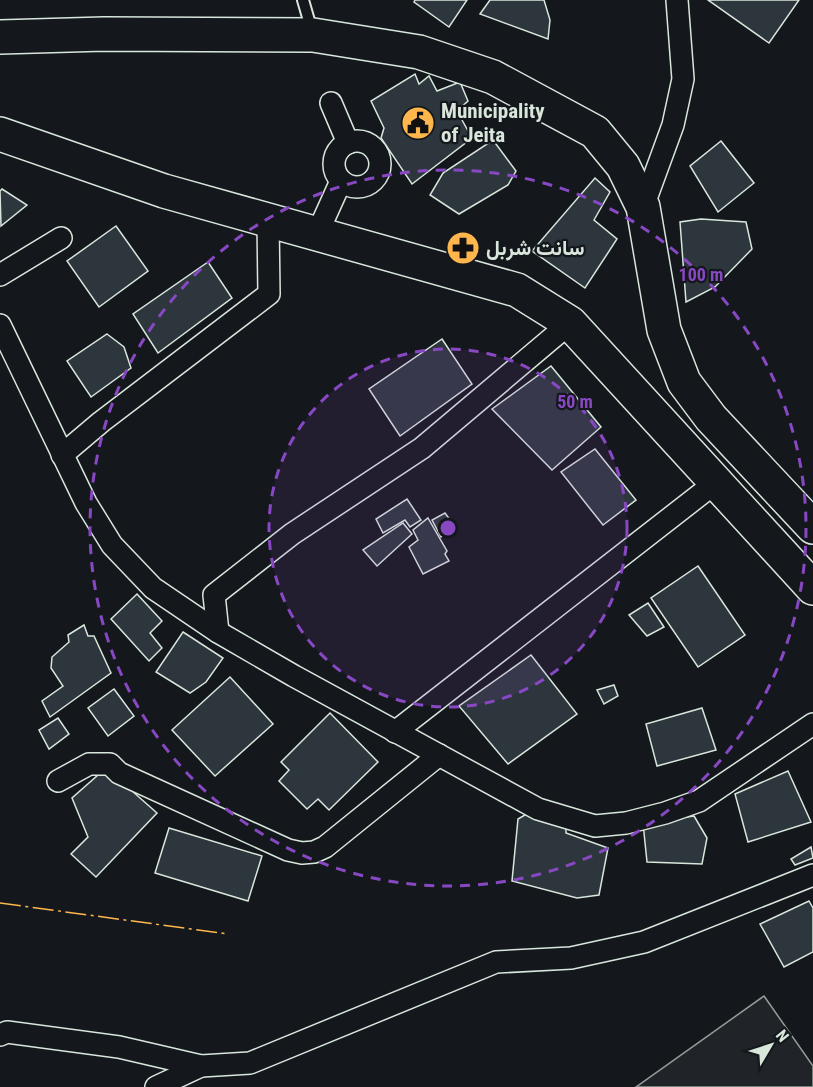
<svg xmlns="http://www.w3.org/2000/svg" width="813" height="1087" font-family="'Roboto Condensed',Vazirmatn,sans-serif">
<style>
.green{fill:#202428;stroke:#939e99;stroke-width:1.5}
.building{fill:#2c363c;stroke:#d8e6dc;stroke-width:1.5}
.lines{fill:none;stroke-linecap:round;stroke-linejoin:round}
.service-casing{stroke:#d8e6dc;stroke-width:14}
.minor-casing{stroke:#d8e6dc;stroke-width:24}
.trunk-casing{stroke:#d8e6dc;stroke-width:36}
.service{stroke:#14181c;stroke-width:10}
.minor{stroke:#14181c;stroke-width:21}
.trunk{stroke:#14181c;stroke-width:33}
.power{stroke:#ffb74d;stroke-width:1.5;stroke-dasharray:21 4.5 3 4.5;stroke-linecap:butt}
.ring{fill:none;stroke:#8948c3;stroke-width:3;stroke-dasharray:10 8}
.labels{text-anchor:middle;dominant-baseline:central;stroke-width:4.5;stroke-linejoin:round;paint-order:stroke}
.poi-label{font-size:21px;font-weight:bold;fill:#d8e6dc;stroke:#14181c;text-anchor:start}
.centre{fill:#8948c3;stroke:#14181c;stroke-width:3}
.ring-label{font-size:18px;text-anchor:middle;font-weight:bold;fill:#8948c3;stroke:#14181c;stroke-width:4.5;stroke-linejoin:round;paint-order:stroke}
</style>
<rect width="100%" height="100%" fill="#14181c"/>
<path class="green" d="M764 996 813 1066V1087H636Z"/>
<g class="building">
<path d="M415 0H467L449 27 414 2Z"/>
<path d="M490 0H544L550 20 548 39 480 14Z"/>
<path d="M708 0H799L769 43Z"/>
<path d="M415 74 419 84 429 76 437 91 460 82 468 101 457 111 472 138 412 184 381 138 384 128 371 101Z"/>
<path d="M493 140 516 171 508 185 459 214 430 195 443 173Z"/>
<path d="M721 141 754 183 718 212 690 166Z"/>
<path d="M595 178 610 192 594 220 617 239 585 288 532 251Z"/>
<path d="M2 189 27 205 1 226 0 191Z"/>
<path d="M701 219 746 222 752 249 715 287 686 302 680 222Z"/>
<path d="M116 226 148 271 99 307 67 261Z"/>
<path d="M208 262 232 298 158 353 133 314Z"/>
<path d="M107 334 124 347 131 368 91 397 67 361Z"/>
<path d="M442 339 472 384 400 436 369 389Z"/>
<path d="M551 366 601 427 552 470 492 409Z"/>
<path d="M595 449 636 500 603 525 561 472Z"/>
<path d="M407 499 421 520 410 527 405 520 383 533 376 519Z"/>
<path d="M445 513 453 524 441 537 432 520Z"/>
<path d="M428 518 447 551 445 554 449 561 423 574 409 547 418 540 413 530Z"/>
<path d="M403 523 412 534 377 566 363 550Z"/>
<path d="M698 566 745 635 698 667 651 598Z"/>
<path d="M137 594 162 621 150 633 162 648 149 661 111 619Z"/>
<path d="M648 603 664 627 647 636 629 615Z"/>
<path d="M84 625 88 636H94L111 673 50 717 42 701 63 686 51 668 52 657 69 642 68 635Z"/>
<path d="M183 632 223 658 206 682 190 693 156 672Z"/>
<path d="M531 655 577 714 508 764 459 706Z"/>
<path d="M230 677 273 724 215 776 172 730Z"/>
<path d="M614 685 618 696 604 704 597 690Z"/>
<path d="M114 689 134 716 108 736 88 708Z"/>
<path d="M702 708 716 750 657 766 646 724Z"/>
<path d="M330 713 378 762 329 810 318 799 307 809 279 781 289 770 281 762Z"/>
<path d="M58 718 69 734 49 749 39 730Z"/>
<path d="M106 768 157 813 96 877 71 854 88 837 72 798Z"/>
<path d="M788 771 811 822 748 842 735 794Z"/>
<path d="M530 812 566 825V833L608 848 599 895 577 898 512 881 518 819Z"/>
<path d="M694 816 707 838 702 864 647 862 643 823Z"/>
<path d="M169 828 262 856 248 901 155 873Z"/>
<path d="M811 847 813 858 795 865 791 859Z"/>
<path d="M809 901 813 908V952L784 967 760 924Z"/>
</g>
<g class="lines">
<defs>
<path id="service" d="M303 0 312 31"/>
<g id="minor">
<path d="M331 103 348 143"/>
<circle cx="357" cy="164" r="23"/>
<path d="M643 207 673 125 683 79 677 0"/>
<path d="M317 234 341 181"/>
<path d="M0 275 61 238"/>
<path d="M0 325 86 503 112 545 153 588 218 632 294 676 538 809 595 826 626 823 665 813 699 801 813 724"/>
<path d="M62 455 101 422 269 294 268 220"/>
<path d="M218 632 214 595 292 534 422 448 570 323"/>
<path d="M395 732 715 483"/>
<path d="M58 781 89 764H110L119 773 288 850 302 853 314 852 325 847 439 755"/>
<path d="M0 1035 7 1032 119 1047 201 1066 250 1063 496 962 571 958 644 942 813 875"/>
<path d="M156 1087 201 1066"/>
</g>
<g id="trunk">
<path d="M0 37 104 34 313 35 419 52 493 77 595 132 623 166 643 207 664 330 684 382 711 418 813 527"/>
<path d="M0 134 164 191 517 290 570 323 813 588"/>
</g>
</defs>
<use href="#service" class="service-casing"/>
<use href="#minor" class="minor-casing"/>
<use href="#trunk" class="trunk-casing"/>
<use href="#service" class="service"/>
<use href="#minor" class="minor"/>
<use href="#trunk" class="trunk"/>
<path class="power" d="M0 903 228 934"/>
</g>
<circle cx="448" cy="528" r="179" fill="#8948c3" fill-opacity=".12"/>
<g class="ring">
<circle cx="448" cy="528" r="179"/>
<circle cx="448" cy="528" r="358"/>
</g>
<defs>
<symbol id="civic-disc" viewBox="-11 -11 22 22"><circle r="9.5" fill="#ffb74d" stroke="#14181c"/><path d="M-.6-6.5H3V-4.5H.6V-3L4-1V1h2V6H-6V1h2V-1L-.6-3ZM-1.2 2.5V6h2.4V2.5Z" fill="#111"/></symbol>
<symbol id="pharmacy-disc" viewBox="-11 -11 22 22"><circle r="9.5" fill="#ffb74d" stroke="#14181c"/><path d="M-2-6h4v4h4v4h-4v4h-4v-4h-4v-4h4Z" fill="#111"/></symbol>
</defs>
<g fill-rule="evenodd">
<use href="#civic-disc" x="399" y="104" width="38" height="38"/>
<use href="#pharmacy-disc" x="444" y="229" width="38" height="38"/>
</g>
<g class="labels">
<g class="poi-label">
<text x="441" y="111">Municipality<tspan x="441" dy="24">of Jeita</tspan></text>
<text x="486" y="248">سانت شربل</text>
</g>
</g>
<circle cx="448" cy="528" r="9" class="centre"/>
<g class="ring-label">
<text x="701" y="281">100 m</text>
<text x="575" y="408">50 m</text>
</g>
<g transform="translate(771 1045) rotate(51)" stroke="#14181c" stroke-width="4.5" paint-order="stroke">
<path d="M0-4.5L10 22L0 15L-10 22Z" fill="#d8e6dc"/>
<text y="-9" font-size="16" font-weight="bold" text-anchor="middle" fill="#d8e6dc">N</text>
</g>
</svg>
